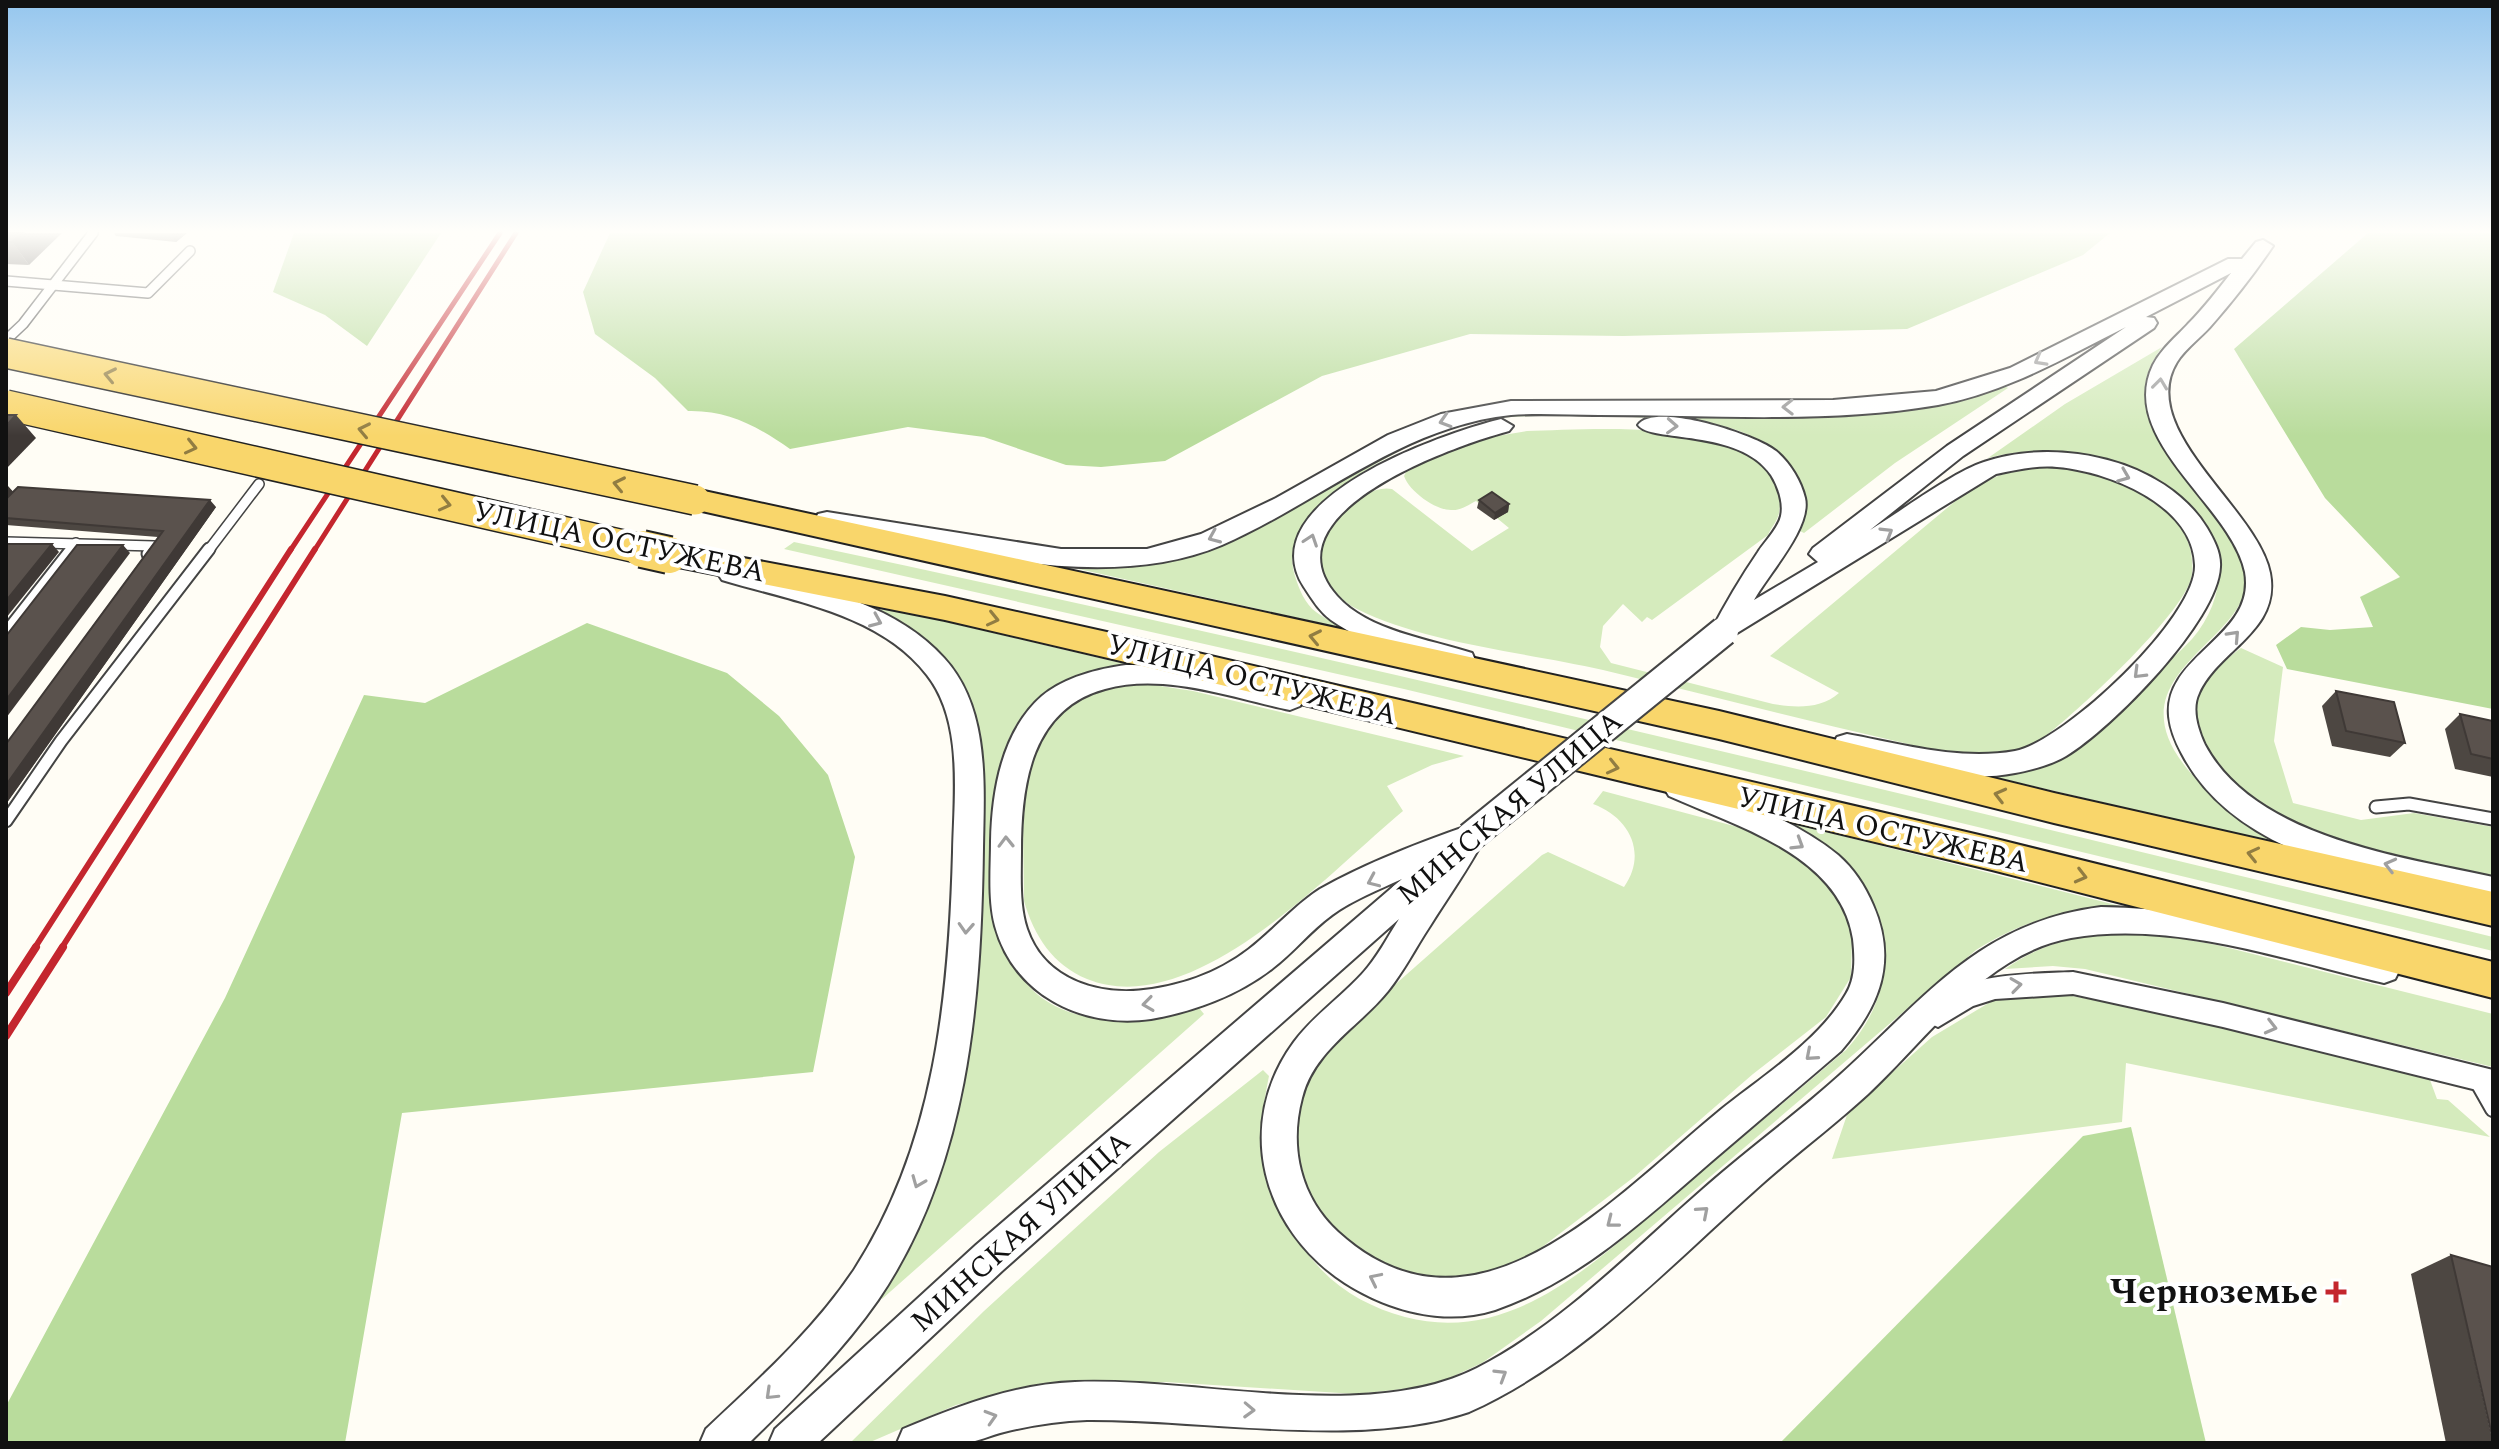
<svg xmlns="http://www.w3.org/2000/svg" width="2499" height="1449" font-family="Spectral,serif">
<style>
.green{fill:#d5ebbd}
.forest{fill:#b9dc9c}
.lines{fill:none;stroke-linecap:round;stroke-linejoin:round}
.service-far2-casing{stroke:#444;stroke-width:12}
.service-far1-casing{stroke:#444;stroke-width:15}
.service-casing{stroke:#444;stroke-width:18}
.minor-casing{stroke:#444;stroke-width:4}
.tertiary-casing{stroke:#444;stroke-width:4}
.primary-casing{stroke:#222;stroke-width:4}
.service-far2{stroke:#fff;stroke-width:9}
.service-far1{stroke:#fff;stroke-width:11}
.service{stroke:#fff;stroke-width:14}
.minor{fill:#fff;fill-rule:evenodd}
.tertiary{fill:#fff;fill-rule:evenodd}
.primary{fill:#f9d66b;fill-rule:evenodd}
.rail-far2{stroke:#c4262e;stroke-width:5}
.rail-far1{stroke:#c4262e;stroke-width:6}
.rail{stroke:#c4262e;stroke-width:8}
.tertiary-bridge-casing{stroke:#444;stroke-width:32;stroke-linecap:butt}
.primary-bridge-far1-casing{stroke:#222;stroke-width:32;stroke-linecap:butt}
.primary-bridge-casing{stroke:#222;stroke-width:40;stroke-linecap:butt}
.tertiary-bridge{stroke:#fff;stroke-width:28}
.primary-bridge-far1{stroke:#f9d66b;stroke-width:29}
.primary-bridge{stroke:#f9d66b;stroke-width:36}
.wall{fill:#4d4742}
.shaded-wall{fill:#3f3936}
.building{fill:#5a524d;stroke:#3f3936;stroke-width:2}
.oneway{stroke:#a0a0a0}
.oneway2{stroke:#917d42}
.poi-dot{fill:#c4262e;stroke:#fff;stroke-width:3}
.labels{text-anchor:middle;dominant-baseline:central;stroke-width:8;stroke-linejoin:round;paint-order:stroke}
.street-label{font-size:30px;fill:#111;stroke:#fff}
.near-poi-label{font-size:36px;font-weight:bold;fill:#111;stroke:#fff;text-anchor:end}
</style>
<rect width="100%" height="100%" fill="#fffdf5"/>
<g class="green">
<path d="M2162 347C2152 361 2145 374 2145 392 2148 439 2227 512 2244 564 2270 644 2082 671 2207 790 2231 812 2265 829 2293 847L1986 775C2068 773 2093 734 2147 681 2162 667 2178 654 2192 639 2230 595 2230 532 2179 497 2166 488 2149 482 2135 476 2087 452 2041 445 1988 458L2065 404Z"/>
<path d="M2004 386 2008 388 1895 463 1804 533 1800 531C1812 510 1805 488 1792 469 1776 447 1752 434 1727 427 1680 415 1498 409 1454 426 1404 447 1272 506 1295 576 1299 589 1305 604 1316 612 1325 619 1338 624 1348 629L1074 568 1132 567 1176 558 1418 435 1503 414H1755Z"/>
<path d="M1527 431C1589 430 1748 416 1775 483 1780 493 1782 508 1777 519 1775 524 1770 529 1768 535L1652 620 1647 617 1642 622 1623 604 1603 626 1600 647 1611 663 1773 704C1796 708 1821 709 1839 693L1770 656 1959 498C1979 485 1998 473 2022 469 2083 459 2200 494 2192 574 2189 609 2079 710 2048 734 2038 742 2022 749 2009 752 1970 761 1929 749 1891 740 1795 718 1699 693 1603 670 1529 653 1424 643 1357 609 1331 596 1310 562 1324 533 1334 513 1369 484 1392 489L1472 551 1509 528 1476 501C1468 505 1460 511 1451 510 1435 510 1409 491 1404 476L1407 470 1473 440Z"/>
<path d="M794 542C1363 662 1928 800 2493 937V951L1404 689 784 549Z"/>
<path d="M862 602 1125 664C1052 675 1006 708 998 783 1003 829 1008 876 1012 923 1014 938 1012 960 1019 972 1052 1031 1144 1026 1199 1008L1204 1014 882 1299 878 1291C898 1261 919 1230 932 1196 992 1048 977 883 977 727 962 663 921 626 862 602Z"/>
<path d="M2241 648 2283 667 2274 741 2293 803 2361 820 2414 813 2493 827V881C2431 866 2342 853 2287 823 2251 802 2191 757 2194 710 2195 687 2223 661 2241 648Z"/>
<path d="M1141 683 1193 691 1464 756 1432 765 1387 786 1403 811C1329 872 1194 1022 1087 979 1053 965 1034 936 1024 901 1024 798 1006 697 1141 683Z"/>
<path d="M1603 791 1749 830 1820 871 1846 912 1852 937 1851 977 1826 1017 1753 1074 1634 1177 1533 1254 1509 1268 1465 1280 1398 1273 1324 1223 1303 1185 1296 1156 1298 1104 1318 1061 1347 1027 1542 855 1548 852 1624 887C1648 853 1629 817 1593 804Z"/>
<path d="M1771 818 2120 906C2062 911 2026 919 1976 950L1541 1321 1482 1363 1441 1382 1413 1388 1356 1394 1166 1382 1033 1386 956 1405 868 1443H850L984 1311 1159 1152 1263 1070 1269 1076C1252 1157 1263 1204 1318 1266 1341 1292 1372 1308 1405 1317 1518 1347 1605 1252 1683 1187 1738 1141 1792 1096 1846 1050 1891 1001 1898 937 1860 882Z"/>
<path d="M2149 933 2217 945 2493 1014V1067L2085 969 2053 966 2005 969C2055 935 2091 934 2149 933Z"/>
<path d="M2055 993 2171 1014 2397 1068 2430 1080 2437 1099 2448 1100 2490 1137 2126 1063 2122 1122 1832 1159 1848 1112 1932 1037 1992 1001Z"/>
</g>
<g class="forest">
<path d="M294 233H441L367 346 325 315 273 292Z"/>
<path d="M610 233H2110L2083 255 1907 329 1623 336 1470 334 1322 376 1165 461 1101 467 1066 465 984 437 908 427 790 449C757 426 728 410 688 411L655 378 595 334 583 292Z"/>
<path d="M2368 233H2493V709L2287 669 2276 645 2301 627 2330 630 2373 627 2360 597 2400 577 2325 498 2234 349Z"/>
<path d="M587 623 727 673 779 716 828 775 855 857 813 1072 402 1113 345 1443H6V1406L225 998 364 695 425 703Z"/>
<path d="M2131 1127 2206 1443H1780L2083 1136Z"/>
</g>
<g class="lines">
<defs>
<g id="service-far2">
<path d="M6 281 148 293 190 251"/>
<path d="M6 340 23 324 93 233"/>
<path d="M6 542 154 546 150 551"/>
<path d="M70 551 76 543"/>
<path d="M208 551 259 484"/>
</g>
<g id="service-far1">
<path d="M148 554 152 549"/>
<path d="M6 633 72 549"/>
<path d="M2376 807 2409 804 2493 819"/>
<path d="M6 821 61 741 209 549"/>
</g>
<path id="service" d="M2476 1079 2493 1109"/>
<path id="minor" d="M2073 972 2223 1003 2493 1070V1094L2223 1027 2073 994 1995 999 1973 1006 1938 1027 1929 1023 1925 1015C1945 972 2033 974 2073 972Z"/>
<g id="tertiary">
<path d="M2263 240 2273 246C2254 274 2232 302 2210 327 2199 339 2185 349 2177 362 2135 430 2258 509 2270 573 2281 631 2219 649 2199 693 2191 709 2198 730 2205 745 2255 838 2400 856 2493 877V903C2386 879 2238 861 2182 754 2169 730 2162 705 2178 680 2200 644 2254 622 2245 572 2231 505 2117 440 2153 365 2161 349 2176 337 2188 324 2204 308 2217 291 2231 273L2146 317 2154 318 2157 323 2154 328 1963 456 1870 530C1900 512 1953 472 1984 462 2056 437 2165 459 2207 528 2214 540 2221 553 2220 567 2218 621 2111 729 2066 756 2051 765 2031 770 2015 773 1959 784 1902 766 1847 756L1837 753 1833 745 1837 737 1847 734C1902 744 1959 761 2015 751 2065 741 2197 617 2195 565 2193 504 2107 471 2057 467 2036 465 2016 470 1996 474L1724 641 1715 638 1711 631C1725 604 1741 577 1758 552 1765 541 1778 529 1781 516 1784 503 1778 486 1771 475 1739 428 1650 443 1638 425 1654 401 1757 435 1776 451 1790 463 1801 481 1805 498 1812 527 1769 573 1754 600L1818 562 1809 554 1813 548 1947 446 2126 327C2066 357 2005 393 1938 405 1828 424 1710 415 1599 415 1570 415 1540 413 1511 415 1403 426 1318 503 1222 545 1105 595 948 548 827 528L818 526 815 520 818 514 827 512 1061 549H1147L1201 534 1276 498 1388 435 1441 414 1511 401 1833 400 1936 391 2010 368 2228 259H2242L2256 242Z"/>
<path d="M1501 419 1513 426 1509 431C1453 446 1263 513 1337 596 1368 631 1429 639 1472 653L1475 660 1472 667 1462 670C1419 657 1368 647 1331 620 1319 611 1312 599 1304 587 1248 500 1444 433 1501 419Z"/>
<path d="M731 565C804 585 890 599 944 658 990 708 984 785 983 848 981 1003 968 1168 878 1300 841 1353 795 1398 749 1443H700L706 1429C758 1380 814 1330 854 1270 935 1145 949 997 953 852 954 796 964 722 927 675 880 614 792 601 722 580L718 574 722 568Z"/>
<path d="M1126 665C1182 664 1236 678 1290 688L1300 692 1304 699 1300 706 1290 710C1233 698 1164 672 1105 689 1031 709 1021 785 1021 851 1021 876 1019 905 1027 929 1045 982 1102 997 1152 989 1192 983 1230 967 1260 940 1280 923 1298 903 1320 889 1366 863 1421 842 1470 825L1481 828 1485 837C1469 868 1448 897 1430 926 1416 947 1404 971 1388 991 1359 1027 1314 1050 1302 1098 1289 1147 1300 1197 1338 1232 1474 1356 1613 1198 1718 1112 1761 1077 1818 1042 1846 994 1856 978 1855 957 1853 939 1840 855 1736 826 1669 796L1664 788 1669 780 1679 776 1689 780C1739 801 1795 820 1838 855 1854 869 1865 886 1873 905 1898 962 1879 1007 1841 1051 1798 1088 1755 1124 1712 1161 1646 1218 1580 1281 1495 1310 1444 1326 1389 1311 1345 1283 1263 1230 1233 1125 1294 1042 1313 1016 1340 998 1362 974 1377 958 1387 938 1399 919L1002 1271 818 1443H769L775 1429 976 1245 1402 879C1378 890 1353 900 1332 915 1310 931 1294 952 1273 968 1239 995 1193 1012 1151 1019 1082 1029 1014 995 995 926 988 899 991 868 991 841 992 791 1002 731 1042 696 1065 677 1097 669 1126 665Z"/>
<path d="M2101 907C2198 908 2290 933 2384 955L2395 959 2400 969 2395 979 2384 983C2285 960 2173 920 2071 938 1986 953 1927 1039 1868 1094 1831 1128 1790 1158 1753 1192 1664 1271 1580 1362 1469 1412 1360 1449 1205 1419 1087 1420 1059 1421 1032 1425 1004 1432 991 1435 978 1442 964 1443 942 1445 919 1443 897 1443L903 1429C958 1406 1015 1384 1075 1382 1196 1377 1367 1424 1477 1368 1562 1324 1632 1251 1703 1189 1748 1149 1797 1114 1841 1074 1925 998 1980 922 2101 907Z"/>
</g>
<g id="primary">
<path d="M695 489 1719 711 2054 793 2493 892V926L2054 823 1719 739 684 507 679 500 684 493Z"/>
<path d="M669 544 945 596 1138 639 1992 838 2493 962V998L1992 870 1138 665 945 620 658 563 653 555 658 547Z"/>
</g>
</defs>
<use href="#service-far2" class="service-far2-casing"/>
<use href="#service-far1" class="service-far1-casing"/>
<use href="#service" class="service-casing"/>
<use href="#minor" class="minor-casing"/>
<use href="#tertiary" class="tertiary-casing"/>
<use href="#primary" class="primary-casing"/>
<use href="#service-far2" class="service-far2"/>
<use href="#service-far1" class="service-far1"/>
<use href="#service" class="service"/>
<use href="#minor" class="minor"/>
<use href="#tertiary" class="tertiary"/>
<use href="#primary" class="primary"/>
<g class="rail-far2">
<path d="M290 551 500 233"/>
<path d="M314 551 516 233"/>
</g>
<g class="rail-far1">
<path d="M34 949 291 549"/>
<path d="M61 949 315 549"/>
</g>
<g class="rail">
<path d="M6 993 36 947"/>
<path d="M6 1036 63 947"/>
</g>
<defs>
<path id="tertiary-bridge" d="M1470 837 1724 631"/>
<g id="primary-bridge-far1">
<path d="M6 353 695 500"/>
<path d="M6 405 650 551"/>
</g>
<path id="primary-bridge" d="M642 549 669 555"/>
</defs>
<use href="#tertiary-bridge" class="tertiary-bridge-casing"/>
<use href="#primary-bridge-far1" class="primary-bridge-far1-casing"/>
<use href="#primary-bridge" class="primary-bridge-casing"/>
<use href="#tertiary-bridge" class="tertiary-bridge"/>
<use href="#primary-bridge-far1" class="primary-bridge-far1"/>
<use href="#primary-bridge" class="primary-bridge"/>
</g>
<g class="wall">
<path d="M6 233 29 265 6 264Z"/>
<path d="M114 233H187L176 242 116 236Z"/>
<path d="M6 484 13 492 216 507 6 804V744L158 537 6 525Z"/>
<path d="M1479 500 1509 504 1508 512 1494 520 1477 508Z"/>
<path d="M2336 691 2405 743 2390 757 2332 746 2322 706Z"/>
<path d="M2460 714 2493 721V777L2455 769 2445 729Z"/>
<path d="M2451 1255 2493 1443H2446L2411 1274Z"/>
</g>
<g class="shaded-wall">
<path d="M22 233H62L29 265 12 242Z"/>
<path d="M171 233H187L176 242Z"/>
<path d="M16 415 36 438 6 469V426Z"/>
<path d="M6 484 17 496 6 508Z"/>
<path d="M210 500 216 507 6 804V785Z"/>
<path d="M1509 504 1508 512 1494 520 1495 513Z"/>
<path d="M52 544 59 552 6 618V601Z"/>
<path d="M123 545 130 553 6 718V700Z"/>
</g>
<g class="building">
<path d="M6 233H22L12 242H6Z"/>
<path d="M6 415H16L6 426Z"/>
<path d="M18 487 210 500 6 785V744L163 531 6 518V499Z"/>
<path d="M1492 492 1509 504 1495 513 1479 500Z"/>
<path d="M6 544H52L6 601Z"/>
<path d="M77 545H123L6 700V636Z"/>
<path d="M2336 691 2394 702 2405 743 2346 731Z"/>
<path d="M2460 714 2493 721V759L2471 754Z"/>
<path d="M2451 1255 2493 1267V1440Z"/>
</g>
<defs><path id="oneway-chevron" d="M-2-3.5L2.5 0L-2 3.5" fill="none" stroke-width="1.6" stroke-linecap="round" stroke-linejoin="round" transform="scale(2)"/></defs>
<g class="oneway">
<use href="#oneway-chevron" transform="translate(2040 360) rotate(151)"/>
<use href="#oneway-chevron" transform="translate(2160 384) rotate(-83)"/>
<use href="#oneway-chevron" transform="translate(1788 407) rotate(179)"/>
<use href="#oneway-chevron" transform="translate(1445 421) rotate(163)"/>
<use href="#oneway-chevron" transform="translate(1672 426) rotate(3)"/>
<use href="#oneway-chevron" transform="translate(2124 476) rotate(22)"/>
<use href="#oneway-chevron" transform="translate(1887 533) rotate(-31)"/>
<use href="#oneway-chevron" transform="translate(1214 537) rotate(157)"/>
<use href="#oneway-chevron" transform="translate(1311 540) rotate(-71)"/>
<use href="#oneway-chevron" transform="translate(876 621) rotate(23)"/>
<use href="#oneway-chevron" transform="translate(2234 636) rotate(-47)"/>
<use href="#oneway-chevron" transform="translate(2139 673) rotate(135)"/>
<use href="#oneway-chevron" transform="translate(1006 842) rotate(-91)"/>
<use href="#oneway-chevron" transform="translate(1798 844) rotate(32)"/>
<use href="#oneway-chevron" transform="translate(2390 865) rotate(-166)"/>
<use href="#oneway-chevron" transform="translate(1373 881) rotate(156)"/>
<use href="#oneway-chevron" transform="translate(966 928) rotate(93)"/>
<use href="#oneway-chevron" transform="translate(2016 985) rotate(-8)"/>
<use href="#oneway-chevron" transform="translate(1148 1004) rotate(172)"/>
<use href="#oneway-chevron" transform="translate(2271 1027) rotate(14)"/>
<use href="#oneway-chevron" transform="translate(1811 1055) rotate(139)"/>
<use href="#oneway-chevron" transform="translate(918 1182) rotate(112)"/>
<use href="#oneway-chevron" transform="translate(1703 1212) rotate(-41)"/>
<use href="#oneway-chevron" transform="translate(1612 1222) rotate(142)"/>
<use href="#oneway-chevron" transform="translate(1375 1279) rotate(-154)"/>
<use href="#oneway-chevron" transform="translate(1501 1375) rotate(-32)"/>
<use href="#oneway-chevron" transform="translate(771 1394) rotate(136)"/>
<use href="#oneway-chevron" transform="translate(1249 1410) rotate(2)"/>
<use href="#oneway-chevron" transform="translate(991 1417) rotate(-17)"/>
</g>
<g class="oneway2">
<use href="#oneway-chevron" transform="translate(110 375) rotate(-168)"/>
<use href="#oneway-chevron" transform="translate(364 430) rotate(-168)"/>
<use href="#oneway-chevron" transform="translate(191 447) rotate(13)"/>
<use href="#oneway-chevron" transform="translate(619 484) rotate(-168)"/>
<use href="#oneway-chevron" transform="translate(445 504) rotate(13)"/>
<use href="#oneway-chevron" transform="translate(993 619) rotate(13)"/>
<use href="#oneway-chevron" transform="translate(1315 637) rotate(-168)"/>
<use href="#oneway-chevron" transform="translate(1613 767) rotate(13)"/>
<use href="#oneway-chevron" transform="translate(2000 795) rotate(-166)"/>
<use href="#oneway-chevron" transform="translate(2253 854) rotate(-167)"/>
<use href="#oneway-chevron" transform="translate(2081 876) rotate(14)"/>
</g>
<linearGradient id="sky" x2="0" y2="1"><stop stop-color="#95c6ee"/><stop offset="0.53" stop-color="#fffefa"/><stop offset="1" stop-color="#fffefa" stop-opacity="0"/></linearGradient>
<rect width="2499" height="436" fill="url(#sky)"/>
<path class="poi-dot" d="M2332 1280h8v8h8v8h-8v8h-8v-8h-8v-8h8z"/>
<g class="labels">
<g class="street-label">
<text transform="translate(619 542) rotate(12)">УЛИЦА ОСТУЖЕВА</text>
<text transform="translate(1252 680) rotate(14)">УЛИЦА ОСТУЖЕВА</text>
<text transform="translate(1510 808) rotate(-40)">МИНСКАЯ УЛИЦА</text>
<text transform="translate(1883 830) rotate(13)">УЛИЦА ОСТУЖЕВА</text>
<text transform="translate(1021 1232) rotate(-42)">МИНСКАЯ УЛИЦА</text>
</g>
<g class="near-poi-label">
<text x="2318" y="1292">Черноземье</text>
</g>
</g>
<rect width="2499" height="1449" fill="none" stroke="#111111" stroke-width="16"/>
</svg>
